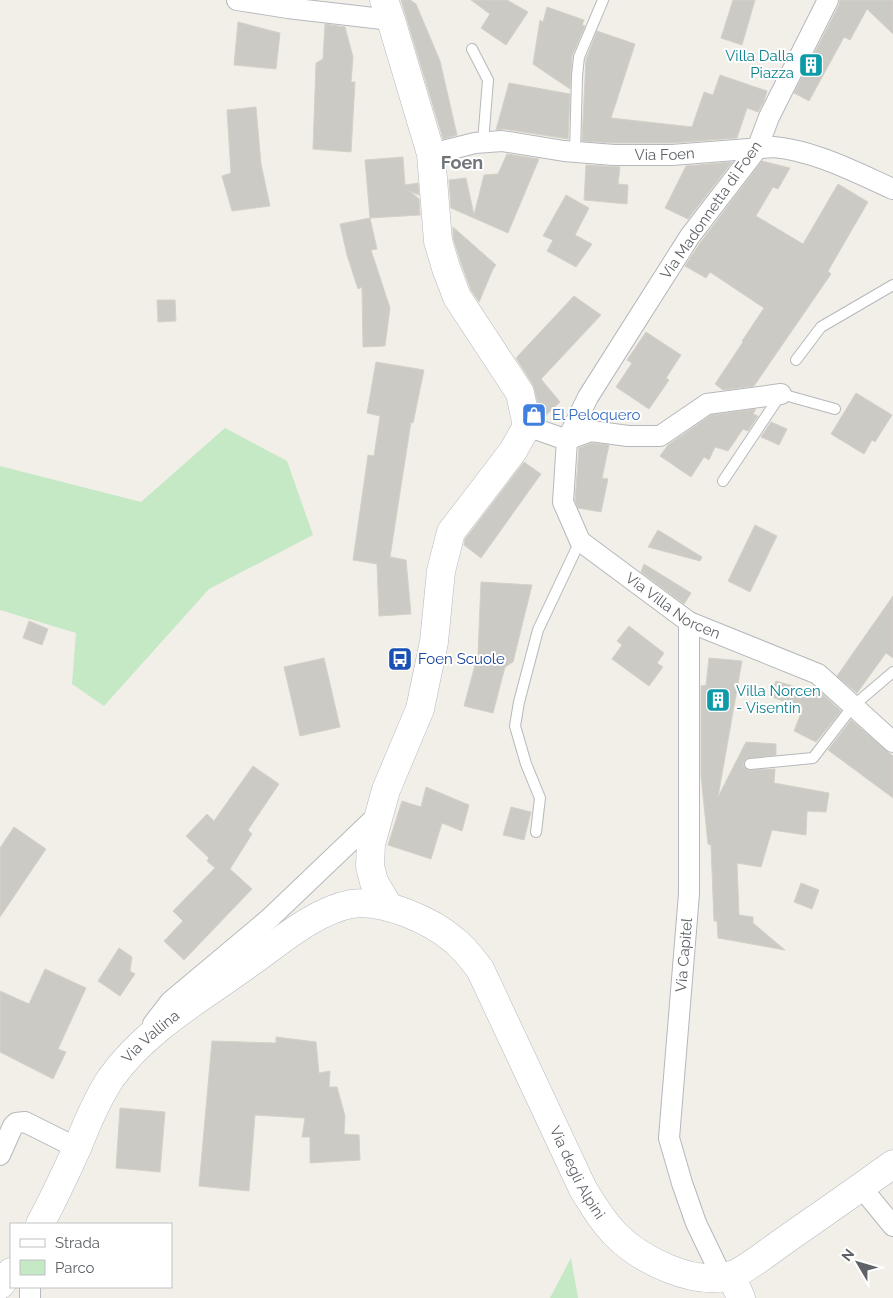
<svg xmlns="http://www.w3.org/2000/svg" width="893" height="1298" font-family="Raleway,sans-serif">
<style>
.green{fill:#c5e8c5}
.building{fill:#cccac5;stroke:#d6d1c6}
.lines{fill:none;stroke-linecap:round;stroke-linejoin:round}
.lane-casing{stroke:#b5b8bc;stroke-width:12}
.street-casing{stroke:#b5b8bc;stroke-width:22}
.secondary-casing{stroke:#b6babf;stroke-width:29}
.lane{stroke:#fff;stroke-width:10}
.street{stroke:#fff;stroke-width:20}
.secondary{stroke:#fff;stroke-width:28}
.labels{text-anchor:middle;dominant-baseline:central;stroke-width:4;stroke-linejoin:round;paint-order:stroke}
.culture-label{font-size:15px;fill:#0d838f;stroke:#fff;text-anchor:end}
.street-label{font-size:15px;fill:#5f6368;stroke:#fff}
.shop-label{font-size:15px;fill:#366cbe;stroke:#fff;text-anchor:start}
.transit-label{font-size:15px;fill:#164399;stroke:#fff;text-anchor:start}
.quarter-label{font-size:18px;font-weight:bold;fill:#70757a;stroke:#fff}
</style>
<rect width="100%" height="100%" fill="#f1efe8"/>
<g class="green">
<path d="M225 428 287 461 313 535 209 589 104 706 72 684 76 633 0 610V466L141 502Z"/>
<path d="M571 1258 578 1298H550Z"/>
</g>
<g class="building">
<path d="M401 0H410L416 4 440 61 457 135 443 139Z"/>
<path d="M471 0H507L528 12 506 45 481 28 490 14Z"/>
<path d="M733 0H755L742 45 721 38Z"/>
<path d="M840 0H893V34L867 9 850 40 844 37 809 101 794 93 839 5Z"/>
<path d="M547 7 584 20 582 25 585 26 572 56 570 89 533 64 540 20 543 22Z"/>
<path d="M238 22 280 33 276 69 234 65Z"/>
<path d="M325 24 345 27 353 57 351 82H355L351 152 313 149 316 63 323 59Z"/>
<path d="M597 31 635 44 611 118 692 127 704 92 713 95 720 75 767 91 764 101 758 112 747 108 737 138 672 143H614L582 141 586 59Z"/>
<path d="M509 83 570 94 568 139 504 129 496 130Z"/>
<path d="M256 107 261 164 270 206 232 211 222 176 231 173 227 110Z"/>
<path d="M507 154 539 159 508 233 451 208 449 180 466 178 474 215 484 175 498 174Z"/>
<path d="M403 157 405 185 418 183 419 195 410 191 419 199 420 215 370 218 377 249 371 250 390 308 385 346 363 347 362 287 358 289 347 255 340 224 370 218 365 160Z"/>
<path d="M762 161 790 168 778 189 773 187 756 216 803 244 838 184 868 202 828 271 831 274 754 386 723 390 715 384 743 342 742 341 764 308 710 272 706 278 685 266 700 243Z"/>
<path d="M732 162 688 219 665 208 686 166Z"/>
<path d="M586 165 620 167 618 184 628 185 627 204 584 200Z"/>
<path d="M566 195 589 208 575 235 592 244 576 267 547 251 553 240 543 236Z"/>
<path d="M453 227 496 265 493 269 479 302 471 290 461 263 453 238Z"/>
<path d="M574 296 601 315 541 379 560 402 542 419 533 385 516 358Z"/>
<path d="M157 300H175L176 321 158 322Z"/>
<path d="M646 332 681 355 666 378 669 380 649 409 616 387 632 363 627 360Z"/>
<path d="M376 362 424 370 413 423 411 422 390 557 406 560 411 614 379 616 377 564 353 560 368 455 374 456 380 416 367 413Z"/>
<path d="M856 393 892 415 875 442 872 440 864 454 831 434Z"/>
<path d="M756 409 753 414 758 416 748 431 743 429 728 451 715 447 709 460 704 457 691 477 660 456 668 445 711 415Z"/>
<path d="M771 422 787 429 779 445 761 437Z"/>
<path d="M592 443 609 445 602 478 608 479 601 512 578 508 575 500 579 448Z"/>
<path d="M524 462 541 474 481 558 464 545 465 539Z"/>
<path d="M755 525 777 536 750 592 728 581Z"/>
<path d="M658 530 702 557 700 561 648 547Z"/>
<path d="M644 564 691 593 684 604 641 572Z"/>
<path d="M481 582 532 585 513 662 505 667 493 713 464 706 478 654Z"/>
<path d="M893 596V658L886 653 857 693 837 676Z"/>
<path d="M29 621 48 629 42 645 23 638Z"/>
<path d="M629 626 664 653 657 663 663 667 649 686 612 659 622 645 617 641Z"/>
<path d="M324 658 340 727 300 736 284 667Z"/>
<path d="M709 658 742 661 718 797 746 742 776 744V755L746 759 743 765 747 770 775 769 774 783 829 793 826 812 807 811 806 835 772 830 761 867 737 863 739 915 753 917V923L785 950 718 938 717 921H714L711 845 708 844 701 776V686L706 685Z"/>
<path d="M776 681 810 691 811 687 817 689 841 711 816 742 794 731 803 708 769 696Z"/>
<path d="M851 720 893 756V798L828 750Z"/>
<path d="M253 766 279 784 248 830 252 834 230 869 252 889 184 960 164 941 183 921 173 911 215 868 207 861 209 858 186 836 207 814 214 821Z"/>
<path d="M426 787 469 805 462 831 442 823 431 859 388 845 402 801 421 807Z"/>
<path d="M511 807 531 812 524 840 503 835Z"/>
<path d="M14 827 46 849 0 917V848Z"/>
<path d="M801 883 819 890 812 909 794 902Z"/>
<path d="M119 948 132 957 130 971 135 974 120 996 98 981Z"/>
<path d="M45 969 86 988 58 1049 66 1052 53 1079 0 1052V991L29 1004Z"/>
<path d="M276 1037 316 1042 319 1073 330 1071 329 1087H337L345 1116 344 1134 359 1135 360 1160 310 1163V1137H302L305 1118 255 1115 249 1191 199 1186 212 1041 276 1043Z"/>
<path d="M120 1108 165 1112 160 1172 116 1168Z"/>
</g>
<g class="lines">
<defs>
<g id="lane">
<path d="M472 49 488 80 483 142"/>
<path d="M575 152 577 76 579 57 603 0"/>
<path d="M796 360 821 327 893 285"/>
<path d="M723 481 781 394 835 409"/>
<path d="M750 764 813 758 853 706 893 672"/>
<path d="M536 832 540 798 526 764 515 726 519 702 538 630 580 541"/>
</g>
<g id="street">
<path d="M237 0 288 8 391 20"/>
<path id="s1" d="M828 0 769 117 757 149 690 236 588 397 567 440 563 502 580 541 689 622 818 674 893 742"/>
<path id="s2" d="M431 154 475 143 502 141 564 151 614 155H672L774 147C815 151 855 172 893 189"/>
<path d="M527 426 567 440"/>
<path d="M567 440 591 431 628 436H660L707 404 781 394"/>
<path d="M689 622V894L669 1138 682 1183 696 1223 722 1277"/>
<path d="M153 1024 170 1002 270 918 380 813"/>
<path d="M0 1155 13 1126 16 1123 25 1122 77 1148"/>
<path d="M861 1187 893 1226"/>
<path d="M30 1287V1298"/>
</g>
<g id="secondary">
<path d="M384 0 391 20 431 154 438 241 446 268 457 297 520 393 527 426 513 451 451 532 441 571 434 642 420 709 386 790 371 844 370 866 374 882 389 907"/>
<path id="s3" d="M40 1224C54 1199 66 1172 78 1146 87 1123 97 1099 111 1078 145 1030 200 999 247 965 277 944 314 911 351 904 383 899 431 920 455 941 465 949 472 959 480 969L583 1189C593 1205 602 1221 616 1235 641 1260 693 1286 730 1276 745 1271 768 1252 781 1243 818 1217 856 1191 893 1164"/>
<path d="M731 1275 741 1298"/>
<path d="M0 1285 11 1272"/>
</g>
</defs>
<use href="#lane" class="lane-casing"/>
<use href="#street" class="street-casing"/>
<use href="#secondary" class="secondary-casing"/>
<use href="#lane" class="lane"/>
<use href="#street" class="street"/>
<use href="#secondary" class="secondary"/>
</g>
<defs>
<symbol id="building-square" viewBox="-11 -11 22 22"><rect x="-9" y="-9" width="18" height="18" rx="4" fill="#0f9aa8" stroke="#fff"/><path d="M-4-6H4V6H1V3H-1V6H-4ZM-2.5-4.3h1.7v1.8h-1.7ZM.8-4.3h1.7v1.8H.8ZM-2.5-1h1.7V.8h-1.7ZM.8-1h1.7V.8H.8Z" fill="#fff"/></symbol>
<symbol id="shop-square" viewBox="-11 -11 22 22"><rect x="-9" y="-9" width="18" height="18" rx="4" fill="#3f7fe0" stroke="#fff"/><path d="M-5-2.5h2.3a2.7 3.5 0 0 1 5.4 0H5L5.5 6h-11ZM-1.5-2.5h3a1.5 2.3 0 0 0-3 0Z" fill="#fff"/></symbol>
<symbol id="bus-square" viewBox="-11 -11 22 22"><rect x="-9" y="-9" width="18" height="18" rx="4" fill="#1a4fb4" stroke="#fff"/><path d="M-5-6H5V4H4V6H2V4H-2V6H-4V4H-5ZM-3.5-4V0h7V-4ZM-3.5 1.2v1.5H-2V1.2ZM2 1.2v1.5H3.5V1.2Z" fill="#fff"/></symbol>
</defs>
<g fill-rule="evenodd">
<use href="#building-square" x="797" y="51" width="28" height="28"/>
<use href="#shop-square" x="520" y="401" width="28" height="28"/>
<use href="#bus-square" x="386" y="645" width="28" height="28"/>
<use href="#building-square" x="704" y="686" width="28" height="28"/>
</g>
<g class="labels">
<g class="culture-label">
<text x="794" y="56">Villa Dalla<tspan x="794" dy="17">Piazza</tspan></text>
<text x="736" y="691" text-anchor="start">Villa Norcen<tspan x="736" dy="17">- Visentin</tspan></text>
</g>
<g class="street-label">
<text stroke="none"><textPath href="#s2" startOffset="236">Via Foen</textPath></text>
<text transform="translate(711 210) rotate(-55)">Via Madonnetta di Foen</text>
<text stroke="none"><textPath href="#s1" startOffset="732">Via Villa Norcen</textPath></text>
<text transform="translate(684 955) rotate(-85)">Via Capitel</text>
<text stroke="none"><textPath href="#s3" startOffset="220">Via Vallina</textPath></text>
<text stroke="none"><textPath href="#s3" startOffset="838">Via degli Alpini</textPath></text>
</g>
<g class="shop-label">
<text x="552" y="415">El Peloquero</text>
</g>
<g class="transit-label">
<text x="418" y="659">Foen Scuole</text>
</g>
<g class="quarter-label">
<text x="462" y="162">Foen</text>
</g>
</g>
<rect x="10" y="1223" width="162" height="65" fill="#ffffff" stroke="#bfc1c3"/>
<rect x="20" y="1239" width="25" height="8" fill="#ffffff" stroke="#bfc1c3"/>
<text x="55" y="1248" font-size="15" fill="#5f6368">Strada</text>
<rect x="20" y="1260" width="25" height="15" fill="#c5e8c5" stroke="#bfc1c3"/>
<text x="55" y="1273" font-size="15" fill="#5f6368">Parco</text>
<g transform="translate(858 1263) rotate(308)" stroke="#ffffff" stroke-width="4" paint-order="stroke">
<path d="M0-4L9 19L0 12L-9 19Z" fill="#5f6368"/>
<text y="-8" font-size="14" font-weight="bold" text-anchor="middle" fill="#5f6368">N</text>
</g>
</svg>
